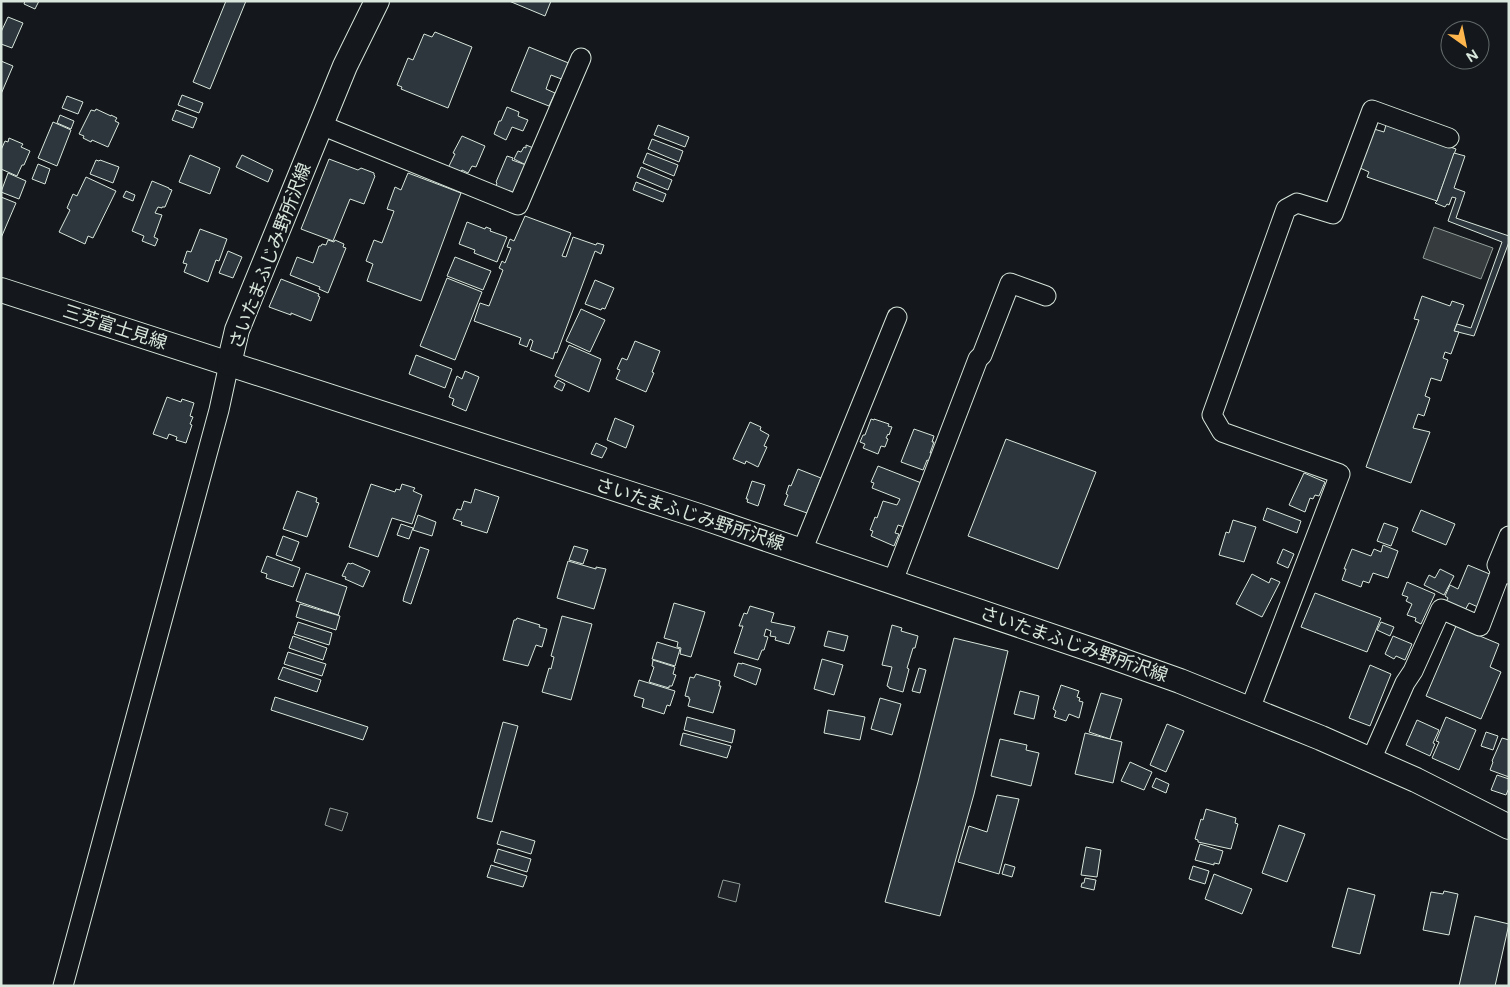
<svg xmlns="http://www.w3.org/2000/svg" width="1510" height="987" font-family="Figtree,'Noto Sans JP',sans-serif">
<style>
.green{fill:#202428;stroke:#939e99}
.water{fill:#363b3e;stroke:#939e99}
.building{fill:#2c363c;stroke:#d8e6dc}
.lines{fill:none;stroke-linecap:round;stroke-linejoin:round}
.minor-casing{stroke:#d8e6dc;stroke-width:21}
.major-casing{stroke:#d8e6dc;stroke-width:26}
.minor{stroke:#14181c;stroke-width:19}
.major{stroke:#14181c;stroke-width:24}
.labels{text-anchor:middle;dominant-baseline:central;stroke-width:4;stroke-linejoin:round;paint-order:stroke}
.street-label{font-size:18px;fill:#d8e6dc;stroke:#14181c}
</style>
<rect width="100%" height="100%" fill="#14181c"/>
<g class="green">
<path d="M330 808 348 813 342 831 325 825Z"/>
<path d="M723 880 740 884 736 902 718 897Z"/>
</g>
<path class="water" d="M1434 227 1493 248 1481 279 1423 258Z"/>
<g class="building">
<path d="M25 1H39L35 9 24 4Z"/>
<path d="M226 1H246L210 89 193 82Z"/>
<path d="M509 1H551L545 16Z"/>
<path d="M8 17 23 23 12 48 1 44V32Z"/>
<path d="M435 32 472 47 448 108 401 89 402 87 397 85 408 58 413 60 424 34 432 37Z"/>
<path d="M529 47 571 64 564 80 551 75 546 89 555 93 549 106 511 91Z"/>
<path d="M1 61 13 66 1 94Z"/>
<path d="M182 95 203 103 199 113 178 105Z"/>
<path d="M67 96 83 102 78 114 62 108Z"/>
<path d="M507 107 519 112 518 116 528 120 523 131 512 127 506 140 494 134 499 121H501Z"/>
<path d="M96 109 111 116V115L117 118 115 121 119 123 108 147 92 140 91 142 83 138 84 136 79 134 91 110 95 111Z"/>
<path d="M176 110 197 118 193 128 172 120Z"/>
<path d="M60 115 74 121 71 129 57 123Z"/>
<path d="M53 122 71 130 57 166 38 158Z"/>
<path d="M658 125 689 137 685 147 654 135Z"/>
<path d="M1386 125 1456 149 1437 201 1367 177 1369 172 1360 168 1374 129 1384 132Z"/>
<path d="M462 136 485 146 476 167 472 166 468 173 462 170 460 173 448 168 455 154 453 153Z"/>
<path d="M9 138 23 144 21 147 30 151 24 165H22L17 176 1 169V150L5 141 8 142Z"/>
<path d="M652 139 683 151 679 162 648 149Z"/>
<path d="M526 145 536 149 526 165 514 159 518 151 521 152 524 147 526 148Z"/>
<path d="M647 153 678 165 674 176 643 163Z"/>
<path d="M1454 153 1465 156 1454 188 1465 192 1456 218 1509 236V242L1474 336 1454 331 1457 324 1471 328 1502 242 1448 221 1456 198 1452 197 1449 205 1447 204 1445 207 1435 203 1437 201Z"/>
<path d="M190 155 220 168 210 194 179 182Z"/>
<path d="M242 155 273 170 268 182 236 167Z"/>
<path d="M507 156 513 158 512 160 526 165 512 198 495 190 497 183 496 182Z"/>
<path d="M329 159 358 170 361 168 374 173V175L375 176 364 204 350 199 333 241 301 229Z"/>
<path d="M96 160 99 161 100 160 119 167 113 183 90 174Z"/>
<path d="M38 164 50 169 45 184 32 179Z"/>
<path d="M641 167 672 180 668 190 637 177Z"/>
<path d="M8 173 26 181 19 199 1 192Z"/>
<path d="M408 173 461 193 421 301 367 281 373 264 366 261 374 240 382 243 394 211 387 209 395 187 401 190Z"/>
<path d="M86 177 116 191 93 238 88 236 85 244 59 232 70 210 67 208 73 194 77 196Z"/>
<path d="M152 181 169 188V189L172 190 165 207H162V208L158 207 155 213 162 215 154 237 158 239 155 246 142 241 144 236 132 231Z"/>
<path d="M636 182 666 194 663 202 633 190Z"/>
<path d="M126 191 135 195 133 201 123 197Z"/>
<path d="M1 197 16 203 1 238Z"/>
<path d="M525 216 571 233 562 256 566 257 573 237 596 245 597 243 604 245 601 254 595 251 557 353 555 352 553 359 530 350 533 341 530 339 527 347 519 344 521 338 474 321 480 303 489 306 503 270 499 268 502 261 505 263 511 248 507 247 510 239 514 241Z"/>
<path d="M467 222 485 229 486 227 491 229 490 231 507 237 497 262 474 253 475 250 459 244Z"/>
<path d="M200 229 227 239 219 261 216 260 208 282 184 272 187 264 183 263 187 251 191 252Z"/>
<path d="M328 240 334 242 335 240 344 244 343 247 346 248 328 293 319 289 320 287 290 275 297 257 313 263 319 246H321L322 244 326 245Z"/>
<path d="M228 251 242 257 233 278 219 273Z"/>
<path d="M455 257 491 271 483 290 447 276Z"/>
<path d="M447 278 482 292 455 360 420 346Z"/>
<path d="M281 279 319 294 318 296 320 297 311 321 291 313V315L269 307Z"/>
<path d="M595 280 614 288 605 309 602 308 601 310 585 304Z"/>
<path d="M1422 296 1450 306 1452 301 1464 305 1454 331 1459 332 1451 354 1445 352 1443 358 1448 360 1441 381 1431 378 1425 396 1430 398 1424 416 1418 414 1413 428 1430 432 1411 483 1366 467 1419 320 1414 319Z"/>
<path d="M581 309 605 320 590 352 566 341Z"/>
<path d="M635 341 660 351 652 372 654 373 646 392 616 379 620 370 617 369 622 358 627 360Z"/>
<path d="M569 345 601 359 589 392 555 376Z"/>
<path d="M416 355 452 369 445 388 409 374Z"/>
<path d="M465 371 479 377 466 411 452 405 454 399 449 397 457 376 462 379Z"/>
<path d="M558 380 565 384 562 391 554 387Z"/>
<path d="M167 397 181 402 182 399 194 403 190 416 193 417 190 424 192 425 186 443 176 440 177 437 169 434 167 439 153 434Z"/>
<path d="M615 418 634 426 626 448 607 440Z"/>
<path d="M871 419 874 420V419L889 424 888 426 892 427 889 435 888 434 886 438 888 439 885 447 881 446 878 454 863 448 865 444 860 442 863 435H865Z"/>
<path d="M750 422 761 427 760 430 769 435 764 446 767 447 758 467 746 461 745 464 733 459Z"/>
<path d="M914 429 934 436 932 442H934L930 453H932L929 461 927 460 923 470 901 462Z"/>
<path d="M1006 439 1096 472 1058 569 968 536Z"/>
<path d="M596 443 607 448 602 458 591 454Z"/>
<path d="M878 466 924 484 907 528 898 525 895 533 899 534 894 546 871 536 873 531 870 530 875 517 877 518 883 501 897 505 900 499 872 488 874 483 871 482Z"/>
<path d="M798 469 821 478 807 513 784 505 788 495 786 494 789 485 791 486Z"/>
<path d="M1304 473 1325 482 1319 496 1315 495 1313 499 1310 498 1305 512 1289 505Z"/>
<path d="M752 481 765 485 758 506 747 502 748 499H746Z"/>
<path d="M371 484 395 492 396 489 400 490 402 484 415 488 413 491 422 495 412 524 392 518 378 557 349 547Z"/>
<path d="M475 489 499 497 487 533 461 525 462 522 453 519 457 509 461 510 464 501 471 503Z"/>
<path d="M297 491 317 498 316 502 319 503 307 537 283 529Z"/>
<path d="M1267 508 1301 521 1297 533 1263 520Z"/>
<path d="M1421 510 1455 524 1446 545 1412 531Z"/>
<path d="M418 515 436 522 432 536 413 530Z"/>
<path d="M1233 520 1256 527 1244 562 1219 555 1226 532 1229 533Z"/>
<path d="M1384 523 1398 528 1391 546 1377 541Z"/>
<path d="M401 524 413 528 409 539 397 535Z"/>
<path d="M283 536 299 542 292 561 276 555Z"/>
<path d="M1383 545 1398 551 1388 578 1373 573 1369 583 1363 581 1361 587 1342 580 1346 569H1344L1352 549 1371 556 1374 549 1381 552Z"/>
<path d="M574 546 588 550 583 564 569 560Z"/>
<path d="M420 547 429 550 411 604 403 601 404 596Z"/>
<path d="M1283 549 1294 554 1288 568 1277 563Z"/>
<path d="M267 556 300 568 293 587 266 578 267 574 261 572Z"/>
<path d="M568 561 596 569V567L606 569 594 609 557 598Z"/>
<path d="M348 563 351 564 352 563 370 571 363 587 345 579 346 577 342 576Z"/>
<path d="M1468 565 1492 575 1478 607 1469 603 1464 612 1446 602 1448 598 1445 596 1450 585 1458 589Z"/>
<path d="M1440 569 1454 576 1444 595 1424 585 1429 575 1435 578Z"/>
<path d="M306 573 347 587 338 615 296 601Z"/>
<path d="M1252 574 1269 583 1271 578 1280 582 1262 617 1236 604Z"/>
<path d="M1407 582 1435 594 1421 624 1415 621 1416 618 1407 615 1412 604 1406 601 1408 597 1402 595Z"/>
<path d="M1315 593 1381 618 1367 652 1301 627Z"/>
<path d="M674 603 705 612 691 657 680 654 681 648 677 647 678 642 664 638Z"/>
<path d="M300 604 340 616 336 630 296 617Z"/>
<path d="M750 606 774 613 771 622 795 627 789 644 775 640 776 637 770 636 771 631 766 629 764 636 768 637 764 650H762L758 660 734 653 743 626H739L744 613 747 614Z"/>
<path d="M562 616 592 624 571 700 542 692 549 668 551 669 554 657 551 656Z"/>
<path d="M517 618 540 625 539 627 547 629 542 647 536 645 528 666 503 660 514 620H516Z"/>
<path d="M298 622 332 633 329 645 294 634Z"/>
<path d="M1381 622 1394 627 1390 636 1377 630Z"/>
<path d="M892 625 902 628 901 631 918 636 915 648H913L907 668 909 669 903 692 889 688V687L887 686 892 667 882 665Z"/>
<path d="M1456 626 1499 644 1490 667 1501 672 1481 719 1426 696Z"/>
<path d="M828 631 848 636 844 651 824 646Z"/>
<path d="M293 636 327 648 323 660 289 648Z"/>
<path d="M1393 636 1412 644 1405 660 1396 656 1394 659 1385 654Z"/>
<path d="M954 638 1008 651 974 794 940 916 885 902 918 782Z"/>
<path d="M657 642 680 649 675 666 652 659Z"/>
<path d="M288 652 326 664 322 676 284 664Z"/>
<path d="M822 659 843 665 834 695 814 689Z"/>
<path d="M653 660 675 667 673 674 676 675 672 686H669V688L649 682 654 667 652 666Z"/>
<path d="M738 663 742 664V663L761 669 756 685 734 676Z"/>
<path d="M1370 665 1391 674 1370 726 1349 718Z"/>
<path d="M283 667 321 680 317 692 278 679Z"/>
<path d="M919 668 926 670 920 693 912 691Z"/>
<path d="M696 674 720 681 719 686H721L713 713 688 706 690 699H689V697L685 696 690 677 694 678Z"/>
<path d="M639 680 675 691 670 706 667 705 664 714 642 707 644 699 634 696Z"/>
<path d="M1061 685 1079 691 1077 697 1080 698 1079 701 1083 702 1079 718 1069 714 1066 721 1054 717 1056 711 1053 709Z"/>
<path d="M1020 691 1039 696 1034 719 1014 714Z"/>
<path d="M1101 693 1122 699 1110 739 1089 732Z"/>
<path d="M275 697 368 727 363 740 271 710Z"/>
<path d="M880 698 901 704 892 735 871 729Z"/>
<path d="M828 710 865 717 860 740 824 733Z"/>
<path d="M687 717 735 730 732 743 684 730Z"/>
<path d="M1446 717 1476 730 1459 770 1432 758 1439 742 1436 741Z"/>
<path d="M1417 720 1439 730 1433 743 1435 744 1430 756 1406 745Z"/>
<path d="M503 722 518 726 492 822 477 818Z"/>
<path d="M1167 724 1184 731 1166 772 1150 765Z"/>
<path d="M1486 732 1498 736 1493 750 1481 746Z"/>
<path d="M683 733 731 746 727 758 680 745Z"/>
<path d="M1085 733 1122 742 1113 783 1075 774Z"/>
<path d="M1502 738 1509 740V777L1490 770 1493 762 1492 761Z"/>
<path d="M1000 739 1027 745 1026 750 1039 753 1031 786 991 776Z"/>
<path d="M1130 762 1152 772 1144 790 1121 781Z"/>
<path d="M1497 775 1509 779V788L1506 795 1491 790Z"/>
<path d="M1156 778 1169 784 1166 793 1152 787Z"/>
<path d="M997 795 1019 799 999 874 958 862 969 826 987 832Z"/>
<path d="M1206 809 1236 818 1235 823 1238 824 1231 849 1198 842V840L1195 839 1201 819 1203 820Z"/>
<path d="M1279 825 1305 834 1287 882 1262 873Z"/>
<path d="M501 831 535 841 531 854 497 844Z"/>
<path d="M1200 844 1223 851 1219 864 1214 863V865L1195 860Z"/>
<path d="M1086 847 1101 850 1097 877 1081 875Z"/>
<path d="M498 849 531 859 527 872 494 862Z"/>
<path d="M1005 864 1015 867 1012 877 1002 874Z"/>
<path d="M491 865 527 876 523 887 487 877Z"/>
<path d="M1193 866 1209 871 1205 884 1189 879Z"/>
<path d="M1214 874 1252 889 1242 914 1205 899Z"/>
<path d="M1085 878 1096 880 1094 890 1081 887 1082 883H1084Z"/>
<path d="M1348 888 1375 895 1360 954 1332 947Z"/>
<path d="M1444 891 1458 894 1449 935 1423 930 1431 892 1443 894Z"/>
<path d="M1475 916 1509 924 1495 986H1459Z"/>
</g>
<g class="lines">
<defs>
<g id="minor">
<path d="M321 125 518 205 581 58"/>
<path d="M1509 536 1497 565 1501 571 1509 574"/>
<path d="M802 551 897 317"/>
<path d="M893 581 978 359 982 355 1010 283 1046 296"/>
<path d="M1250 709 1340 474 1222 432 1212 415 1286 209 1297 203 1333 214 1372 110 1449 138"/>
<path d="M1371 760 1405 683 1413 671 1441 609 1480 626 1501 571"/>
<path d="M63 986 219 410 229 364"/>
</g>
<g id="major">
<path d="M1 290 699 516 1107 655 1180 681 1321 738 1416 780 1509 827"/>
<path d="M229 364 237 330 345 66 377 1"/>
</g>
</defs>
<use href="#minor" class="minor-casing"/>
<use href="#major" class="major-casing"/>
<use href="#minor" class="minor"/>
<use href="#major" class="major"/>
</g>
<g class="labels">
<g class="street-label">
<text transform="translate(270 256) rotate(-69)">さいたまふじみ野所沢線</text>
<text transform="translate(115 327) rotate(18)">三芳富士見線</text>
<text transform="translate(690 514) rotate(18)">さいたまふじみ野所沢線</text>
<text transform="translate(1074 644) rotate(19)">さいたまふじみ野所沢線</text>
</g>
</g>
<rect width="1510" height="987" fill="none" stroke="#d8e6dc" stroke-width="5"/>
<g transform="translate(1465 45) rotate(147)"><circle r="24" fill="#14181c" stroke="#626a69"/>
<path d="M0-4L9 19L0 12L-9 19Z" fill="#ffb74d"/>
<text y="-8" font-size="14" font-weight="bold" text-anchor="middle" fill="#d8e6dc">N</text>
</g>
</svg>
